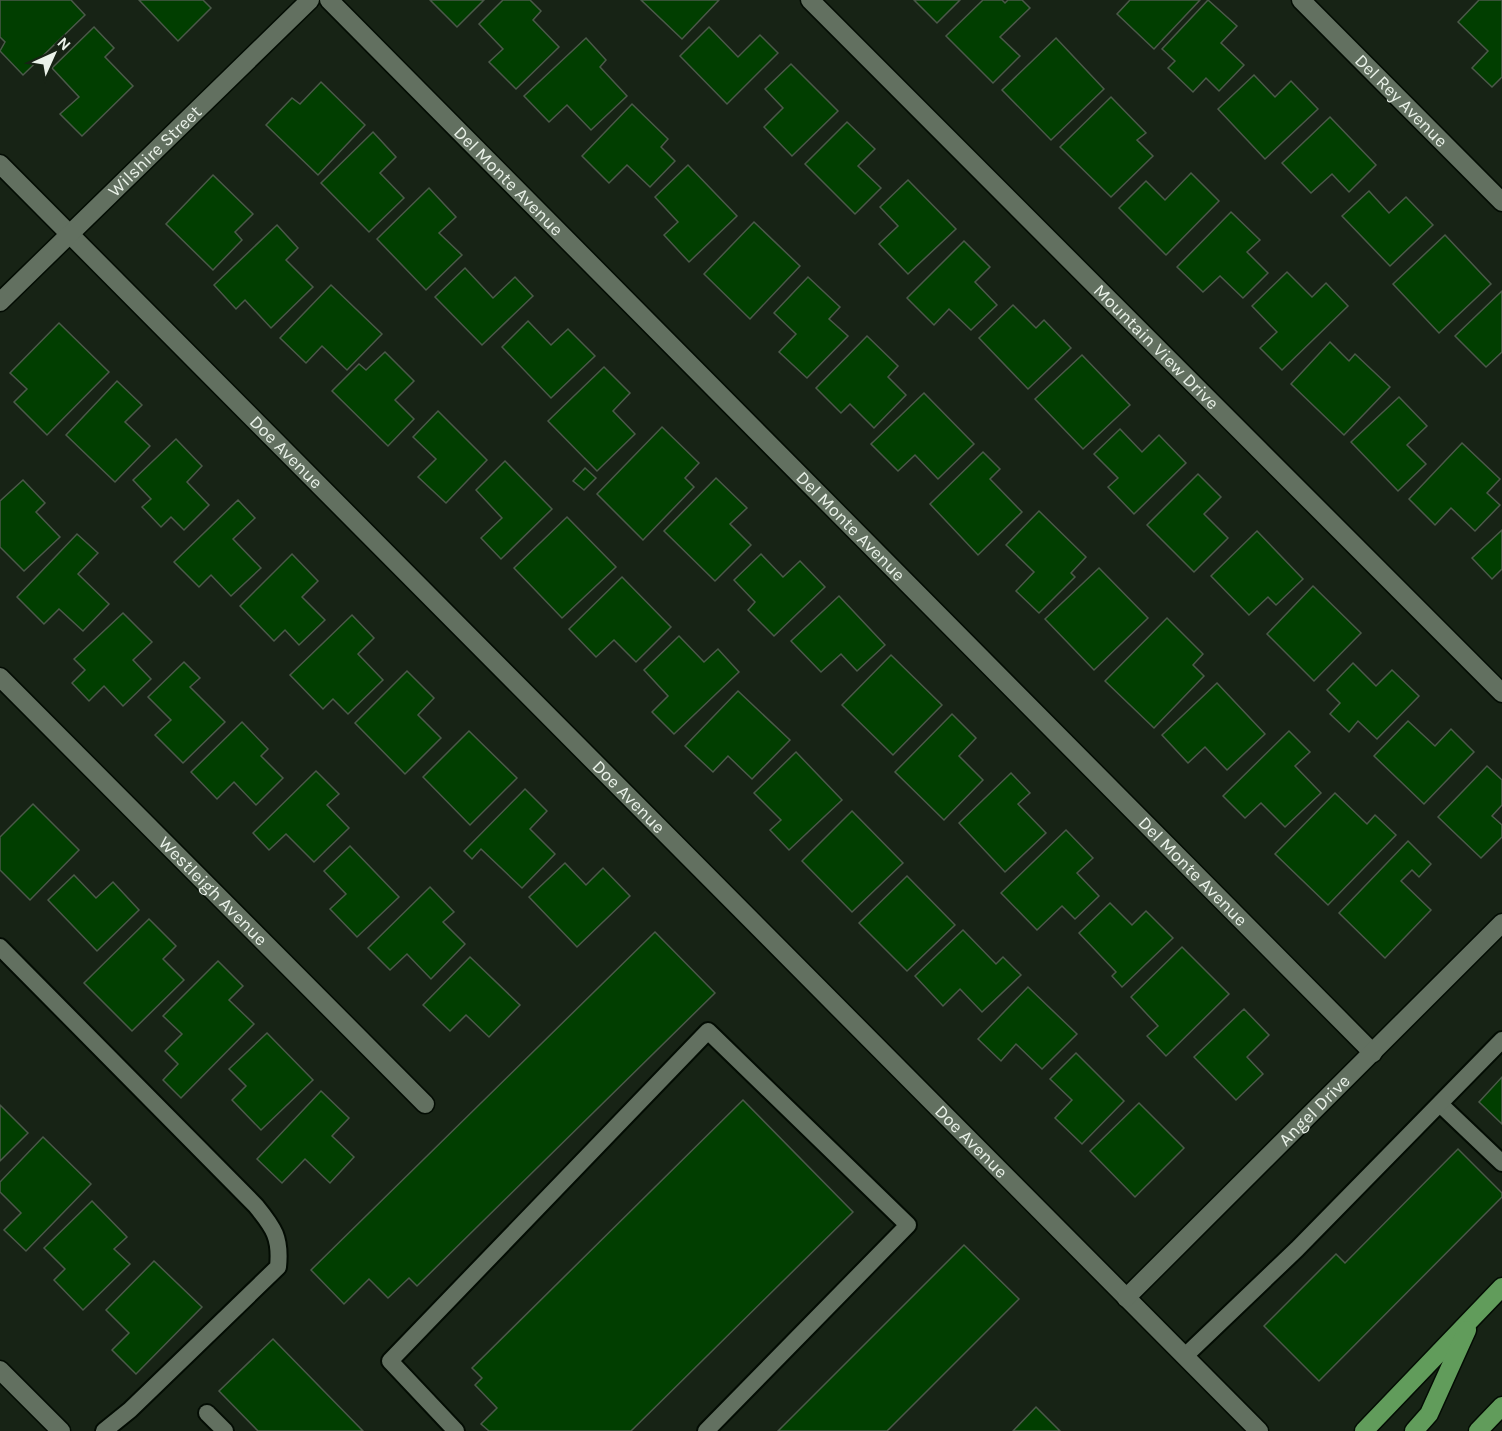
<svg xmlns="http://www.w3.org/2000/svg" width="1502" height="1431" font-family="Karla,sans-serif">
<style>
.building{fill:#013e00;stroke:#4b5949;stroke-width:1.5}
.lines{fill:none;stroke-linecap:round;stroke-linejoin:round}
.lane-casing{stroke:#030c03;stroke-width:20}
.street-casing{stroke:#030c03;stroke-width:21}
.secondary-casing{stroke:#030c03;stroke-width:21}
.primary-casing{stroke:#030c03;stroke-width:21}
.lane{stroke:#627060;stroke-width:16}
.street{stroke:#627060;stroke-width:18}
.secondary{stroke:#627060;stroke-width:18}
.primary{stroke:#619c5b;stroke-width:18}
.labels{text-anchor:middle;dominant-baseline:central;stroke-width:4.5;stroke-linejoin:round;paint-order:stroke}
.street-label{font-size:18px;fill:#eaf2e9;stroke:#172315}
</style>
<rect width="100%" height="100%" fill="#172315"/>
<g class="building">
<path d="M0 0H71L85 15 23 75 0 51 5 42 0 37Z"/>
<path d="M139 0H203L211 8 178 41Z"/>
<path d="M430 0H484L457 27Z"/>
<path d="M503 0H530L541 11 533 20 559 47 516 89 489 62 503 49 479 24Z"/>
<path d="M641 0H719L682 39Z"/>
<path d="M914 0H960L937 23Z"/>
<path d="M983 0H1002L1005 3 1008 0H1022L1030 8 1000 37 1020 56 993 83 946 36Z"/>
<path d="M1130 0H1200L1154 49 1117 14Z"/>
<path d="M1208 0 1237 26 1221 43 1244 65 1219 91 1206 78 1193 92 1168 68 1175 61 1162 49Z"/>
<path d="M1479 0H1502V77L1492 87 1472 68 1488 51 1458 22Z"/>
<path d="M94 27 114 48 105 57 133 86 82 136 60 114 79 97 52 68Z"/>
<path d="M709 27 738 57 760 35 778 53 727 104 680 56Z"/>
<path d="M586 38 606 60 600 67 627 96 591 130 567 105 549 122 524 96Z"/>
<path d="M1056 38 1104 89 1051 140 1002 90Z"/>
<path d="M791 64 838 111 792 156 764 127 783 108 765 89Z"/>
<path d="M1254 75 1275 97 1291 81 1318 109 1265 159 1218 109Z"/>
<path d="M321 82 365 125 318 175 266 125 292 98 300 104Z"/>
<path d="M1111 97 1146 133 1137 140 1153 156 1111 197 1060 147Z"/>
<path d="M632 104 668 139 661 147 675 161 650 187 627 165 609 183 582 156Z"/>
<path d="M1330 117 1376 165 1349 192 1332 174 1311 193 1282 163Z"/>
<path d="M847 122 875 149 858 166 881 188 855 214 805 164Z"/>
<path d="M373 132 396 157 380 173 404 198 369 232 321 183Z"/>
<path d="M688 165 737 216 689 262 664 235 678 222 655 197Z"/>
<path d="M1191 173 1219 201 1166 255 1119 208 1146 181 1165 200Z"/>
<path d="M213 175 253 214 235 232 242 240 213 270 166 224Z"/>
<path d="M908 180 956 229 908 274 879 244 898 226 880 207Z"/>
<path d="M429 188 456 217 439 233 462 255 426 290 377 239Z"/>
<path d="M1369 191 1389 213 1406 197 1433 225 1390 266 1342 216Z"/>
<path d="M1231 212 1260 240 1247 252 1268 273 1243 298 1220 276 1203 292 1177 267Z"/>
<path d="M754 222 800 266 750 319 704 274Z"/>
<path d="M277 225 298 248 286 260 313 287 271 328 245 300 236 309 214 285Z"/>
<path d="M1445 235 1491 284 1439 333 1393 284Z"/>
<path d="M964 241 990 267 975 282 997 305 971 330 949 309 934 325 907 298Z"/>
<path d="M465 268 493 298 515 277 533 296 482 345 435 297Z"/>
<path d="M1287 272 1312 297 1326 283 1348 306 1282 370 1260 348 1277 332 1252 306Z"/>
<path d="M808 277 840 307 829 319 848 336 807 378 779 352 796 334 774 313Z"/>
<path d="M331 285 382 334 347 370 322 346 306 363 280 338Z"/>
<path d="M1502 291V352L1486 367 1455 336Z"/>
<path d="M1013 305 1036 328 1044 320 1071 348 1028 389 979 338Z"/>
<path d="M528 321 551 345 568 329 595 356 551 398 502 347Z"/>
<path d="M59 323 109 372 47 435 14 402 27 389 10 373Z"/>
<path d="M867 336 898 366 888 377 906 395 874 428 850 404 841 413 816 388Z"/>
<path d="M1330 342 1349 361 1355 354 1390 387 1344 435 1291 384Z"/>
<path d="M385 352 414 381 395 400 414 419 388 446 332 391 359 364 366 370Z"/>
<path d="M1082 355 1130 405 1083 449 1035 399Z"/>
<path d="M604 367 630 393 613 411 635 434 597 471 548 421Z"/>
<path d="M117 381 142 405 125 422 150 446 115 482 66 435Z"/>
<path d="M924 393 974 444 938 479 915 455 898 471 871 444Z"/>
<path d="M1399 397 1427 426 1407 445 1426 464 1398 491 1351 442Z"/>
<path d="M438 411 487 460 446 503 418 477 436 459 413 437Z"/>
<path d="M662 427 699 463 685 478 694 487 643 540 597 494Z"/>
<path d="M1120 429 1142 452 1159 435 1186 463 1134 514 1108 487 1118 478 1094 454Z"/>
<path d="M176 439 202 466 187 482 209 505 184 530 171 517 161 527 142 507 151 499 133 480Z"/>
<path d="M1462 443 1500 479 1487 493 1500 505 1475 531 1451 508 1435 525 1409 499Z"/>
<path d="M983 452 1000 469 990 479 1022 512 978 555 930 504Z"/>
<path d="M505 461 552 509 501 559 481 538 502 518 476 490Z"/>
<path d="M585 468 596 478 584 490 573 481Z"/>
<path d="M1198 474 1221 497 1204 514 1228 538 1194 572 1147 525Z"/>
<path d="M716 478 747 508 730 524 751 545 715 581 664 531Z"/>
<path d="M23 480 45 503 36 512 60 537 24 571 0 547V501Z"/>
<path d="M238 500 255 518 233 539 261 568 231 596 211 575 199 587 174 562Z"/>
<path d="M1039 511 1086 557 1071 573 1075 577 1039 613 1016 591 1034 572 1006 545Z"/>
<path d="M567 517 616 567 562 618 514 568Z"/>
<path d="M1502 530V569L1492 579 1472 558Z"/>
<path d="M1257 531 1303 579 1276 605 1268 597 1249 615 1211 576Z"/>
<path d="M77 534 98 553 78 574 109 604 83 631 59 609 44 624 17 597Z"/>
<path d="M292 554 318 581 302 597 325 620 299 645 285 630 274 641 240 606Z"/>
<path d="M761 554 783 577 800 561 825 587 774 636 748 610 755 602 734 580Z"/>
<path d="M1099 568 1148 618 1094 670 1045 619Z"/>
<path d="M622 577 671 627 636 662 614 640 596 657 569 629Z"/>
<path d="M1313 586 1361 633 1314 681 1267 634Z"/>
<path d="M839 596 885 645 857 671 841 654 821 672 791 641Z"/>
<path d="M123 613 152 642 133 660 151 679 123 706 104 686 89 701 72 683 85 670 74 659Z"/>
<path d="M352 615 374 638 358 654 383 680 348 714 333 699 323 709 290 675Z"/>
<path d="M1167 618 1203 654 1193 665 1204 676 1154 728 1105 681Z"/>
<path d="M679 636 704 662 718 649 739 672 674 734 652 712 668 696 644 670Z"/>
<path d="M891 655 942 705 893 755 842 705Z"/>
<path d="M184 662 200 678 190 687 225 722 183 763 155 735 171 720 148 697Z"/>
<path d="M1353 663 1376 686 1392 670 1419 696 1377 739 1358 721 1349 732 1330 714 1340 703 1327 690Z"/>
<path d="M407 671 434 698 418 715 441 738 405 774 355 723Z"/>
<path d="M1217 683 1265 734 1227 770 1205 747 1188 763 1162 735Z"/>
<path d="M738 691 790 740 752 779 728 756 713 772 685 746Z"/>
<path d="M952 714 976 738 959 756 983 780 944 820 895 772Z"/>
<path d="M1408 721 1435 746 1451 729 1474 752 1424 804 1374 756Z"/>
<path d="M242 722 268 749 261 756 283 778 256 805 234 782 217 799 191 772Z"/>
<path d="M469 731 517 778 470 825 423 777Z"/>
<path d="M1289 731 1310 752 1295 766 1321 793 1285 827 1261 803 1245 818 1223 796Z"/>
<path d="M796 752 842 800 789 850 770 830 781 820 754 793Z"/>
<path d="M1487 766 1502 780V805L1492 816 1502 825V837L1481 858 1438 817Z"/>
<path d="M316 771 339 794 327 805 349 828 314 862 286 834 269 850 253 833Z"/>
<path d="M1011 773 1030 793 1018 804 1046 833 1005 872 959 823Z"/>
<path d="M525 789 547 811 530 829 555 854 522 888 481 849 472 859 464 851Z"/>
<path d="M1335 793 1367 824 1375 815 1396 835 1328 905 1275 854Z"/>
<path d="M33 804 79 850 30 900 0 870V837Z"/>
<path d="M852 811 903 863 852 912 802 861Z"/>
<path d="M1066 830 1093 858 1077 873 1099 896 1075 919 1062 906 1037 930 1001 893Z"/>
<path d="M1408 841 1431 864 1419 877 1412 870 1401 881 1431 910 1385 958 1339 913Z"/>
<path d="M350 846 399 897 357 937 330 909 346 894 324 871Z"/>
<path d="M565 863 586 885 603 868 630 896 577 947 529 897Z"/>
<path d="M74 875 96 898 113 882 139 910 97 951 48 900Z"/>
<path d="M907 876 955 925 907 971 859 923Z"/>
<path d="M430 887 454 912 443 922 465 944 431 979 407 954 390 970 368 948Z"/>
<path d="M1110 903 1132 925 1146 911 1173 938 1122 987 1112 976 1116 972 1079 933Z"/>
<path d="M149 919 176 946 163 959 184 980 132 1031 84 983Z"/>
<path d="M963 930 996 964 1003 957 1021 975 982 1012 960 989 943 1006 915 976Z"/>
<path d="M655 932 715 993 417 1286 409 1278 388 1298 369 1279 344 1304 311 1270Z"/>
<path d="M1182 947 1229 994 1166 1056 1147 1036 1158 1026 1131 997Z"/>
<path d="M470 957 520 1005 489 1037 466 1015 450 1031 423 1005Z"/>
<path d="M218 961 243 986 229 1000 254 1024 181 1098 163 1080 178 1064 165 1051 182 1034 163 1016Z"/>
<path d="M1028 987 1077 1034 1042 1069 1016 1044 1001 1061 978 1039Z"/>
<path d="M1244 1009 1269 1035 1247 1057 1263 1074 1236 1100 1194 1057Z"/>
<path d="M267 1033 313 1080 261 1130 232 1100 246 1086 229 1069Z"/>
<path d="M1076 1053 1124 1101 1082 1144 1055 1118 1072 1100 1050 1079Z"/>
<path d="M1502 1077V1124L1479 1102Z"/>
<path d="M321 1091 349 1118 332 1136 354 1157 330 1183 305 1159 282 1183 257 1159Z"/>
<path d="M743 1100 853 1212 631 1431H489L481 1424 497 1408 475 1385 482 1378 472 1368Z"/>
<path d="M1139 1103 1184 1148 1135 1197 1090 1151Z"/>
<path d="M0 1105 28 1133 0 1161Z"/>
<path d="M43 1137 91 1184 26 1251 4 1230 21 1213 0 1192V1182Z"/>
<path d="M1458 1149 1502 1193V1197L1319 1381 1264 1326 1336 1254 1345 1263Z"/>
<path d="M92 1201 127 1237 114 1249 130 1264 83 1310 54 1280 65 1269 44 1248Z"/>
<path d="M964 1245 1019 1299 887 1431H778Z"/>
<path d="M154 1261 202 1307 136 1374 112 1350 129 1333 106 1310Z"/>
<path d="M273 1339 363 1431H258L219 1391Z"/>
<path d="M1036 1407 1060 1431H1013Z"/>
</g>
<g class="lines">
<defs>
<g id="lane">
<path d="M0 947 256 1206C274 1228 281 1238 278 1267L130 1410 104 1431"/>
<path d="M1441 1105 1502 1163"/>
<path d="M1185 1356 1297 1249 1502 1040"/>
<path d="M207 1413 225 1431"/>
<path d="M456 1431 390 1361 708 1031 908 1225 706 1431"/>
</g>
<g id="street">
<path id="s1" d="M329 0 1373 1053"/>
<path id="s2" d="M810 0 1502 693"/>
<path id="s3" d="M1301 0 1502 202"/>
<path id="s4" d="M0 164 1259 1431"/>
<path id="s5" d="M0 302 310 0"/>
<path id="s6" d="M0 677 425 1104"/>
<path id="s7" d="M1126 1298 1502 923"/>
</g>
<path id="secondary" d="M0 1370 61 1431"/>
<g id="primary">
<path d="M1364 1431 1502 1287"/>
<path d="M1414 1431 1429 1414 1467 1330"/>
<path d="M1478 1431 1502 1406"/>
</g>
</defs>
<use href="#lane" class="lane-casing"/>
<use href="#street" class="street-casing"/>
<use href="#secondary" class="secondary-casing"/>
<use href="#primary" class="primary-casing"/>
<use href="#lane" class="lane"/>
<use href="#street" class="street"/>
<use href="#secondary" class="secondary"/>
<use href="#primary" class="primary"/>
</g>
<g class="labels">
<g class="street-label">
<text stroke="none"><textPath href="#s3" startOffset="142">Del Rey Avenue</textPath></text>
<text stroke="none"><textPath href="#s5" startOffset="216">Wilshire Street</textPath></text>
<text stroke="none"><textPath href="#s1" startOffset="255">Del Monte Avenue</textPath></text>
<text stroke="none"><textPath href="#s2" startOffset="490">Mountain View Drive</textPath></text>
<text stroke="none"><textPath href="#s4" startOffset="406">Doe Avenue</textPath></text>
<text stroke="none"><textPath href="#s1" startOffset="741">Del Monte Avenue</textPath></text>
<text stroke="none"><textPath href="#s4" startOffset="892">Doe Avenue</textPath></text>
<text stroke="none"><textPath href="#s1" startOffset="1227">Del Monte Avenue</textPath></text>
<text stroke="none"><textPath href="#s6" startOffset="302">Westleigh Avenue</textPath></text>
<text stroke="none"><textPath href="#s7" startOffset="266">Angel Drive</textPath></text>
<text stroke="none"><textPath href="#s4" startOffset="1378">Doe Avenue</textPath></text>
</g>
</g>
<g transform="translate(54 54) rotate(45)" stroke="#172315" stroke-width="4.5" paint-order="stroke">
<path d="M0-4.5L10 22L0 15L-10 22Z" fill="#eaf2e9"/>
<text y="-9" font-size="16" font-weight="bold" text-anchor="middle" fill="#eaf2e9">N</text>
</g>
</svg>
